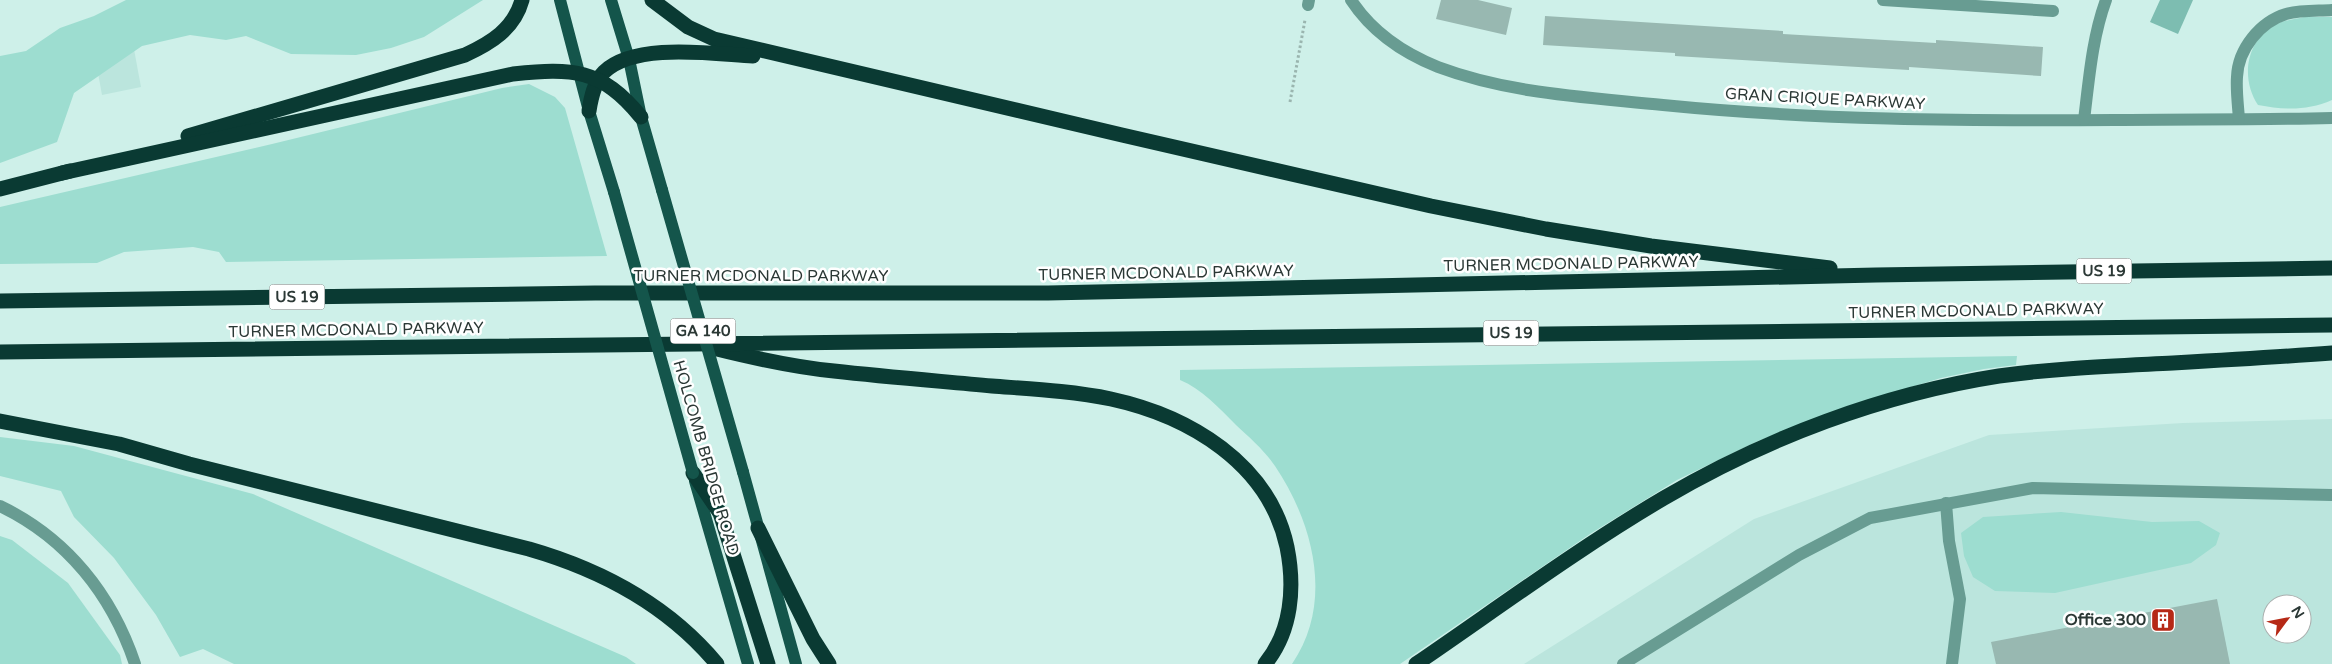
<svg xmlns="http://www.w3.org/2000/svg" width="2332" height="664" font-family="'Varela Round',sans-serif">
<style>
.built{fill:#bbe5dd;fill-rule:evenodd}
.green{fill:#9dddd0}
.water{fill:#7dbdb1}
.building{fill:#98b8b1}
.lines{fill:none;stroke-linecap:round;stroke-linejoin:round}
.path{stroke:#9ab5af;stroke-width:3;stroke-dasharray:2.5 2.5;stroke-linecap:butt}
.minor{stroke:#689c92;stroke-width:12}
.major{stroke:#14554b;stroke-width:12}
.highway{stroke:#0a3a33;stroke-width:15}
.major-bridge{stroke:#14554b;stroke-width:12}
.labels{text-anchor:middle;dominant-baseline:central;stroke-width:5;stroke-linejoin:round;paint-order:stroke}
.shield{fill:#fff;stroke:#6b7472;stroke-width:1}
.shield-label{font-size:15px;font-weight:bold;fill:#2b3835}
.street-label{font-size:16px;fill:#2b3835;stroke:#fff}
.poi-label{font-size:16px;font-weight:bold;fill:#2b3835;stroke:#fff;text-anchor:end}
</style>
<rect width="100%" height="100%" fill="#cef0e9"/>
<g class="built">
<path d="M133 44 141 87 102 95 94 51Z"/>
<path d="M2332 419V664H1524L1754 519 1989 435 2183 423ZM2272 604H2302V634H2272Z"/>
</g>
<g class="green">
<path d="M126 0H483L424 37 391 48 356 55 291 54 246 36 226 40 190 35 142 46 74 93 57 142 0 163V56L26 51 60 28 94 16Z"/>
<path d="M2304 17H2332V100C2307 111 2284 110 2258 105 2240 78 2246 39 2277 24 2285 20 2296 19 2304 17Z"/>
<path d="M529 84 555 97 565 108 607 256 226 262 219 252 193 247 124 252 97 263 0 264V207L272 144 502 88Z"/>
<path d="M2017 356 2016 365 1984 369 1941 378 1845 407 1758 441 1677 480 1590 534 1400 664H1292C1334 603 1314 524 1275 466 1265 451 1249 437 1236 425 1219 408 1202 389 1180 380V370Z"/>
<path d="M0 437 74 446 253 494 626 657 636 664H234L203 649 180 657 156 615 114 558 74 517 61 491 0 476Z"/>
<path d="M2061 512 2152 522 2199 521 2220 533 2216 545 2191 563 2055 593 1995 591 1973 577 1964 556 1961 533 1983 517Z"/>
<path d="M0 536 12 540 68 583 120 655 122 664H0Z"/>
</g>
<path class="water" d="M2160 0H2193L2178 34 2150 22Z"/>
<g class="building">
<path d="M1441 0H1478L1512 8 1506 35 1436 19Z"/>
<path d="M1545 16 1783 31V34L1936 43V40L2043 47 2041 76 1909 67V70L1675 56V53L1543 45Z"/>
<path d="M2217 599 2230 664H1996L1991 642Z"/>
</g>
<g class="lines">
<path class="path" d="M1290 102 1305 20"/>
<g class="minor">
<path d="M1351 0C1372 32 1403 53 1438 67 1510 94 1587 97 1663 105 1813 120 1963 121 2114 120 2186 119 2259 120 2332 118"/>
<path d="M1883 0 2053 11"/>
<path d="M1308 5 1309 0"/>
<path d="M2239 119C2238 105 2236 90 2237 77 2238 49 2260 22 2286 14 2301 10 2317 11 2332 10"/>
<path d="M2084 120C2089 80 2092 38 2106 0"/>
<path d="M1946 503 1949 541 1960 599 1952 664"/>
<path d="M0 506C67 538 112 595 135 664"/>
<path d="M1623 664 1799 555 1870 518 2033 488 2332 495"/>
</g>
<g class="major">
<path d="M560 0 589 111 614 192"/>
<path d="M611 0 629 59 641 117 662 190"/>
<path d="M743 472 796 664"/>
<path d="M695 481 748 664"/>
</g>
<g class="highway">
<path d="M652 0 688 27 714 39 1122 135 1431 206 1546 229 1651 246 1830 268"/>
<path d="M589 111C591 98 594 82 604 72 635 42 713 54 753 56"/>
<path d="M188 136 465 55C491 43 514 29 522 0"/>
<path d="M62 173 513 74C572 68 601 68 641 117"/>
<path d="M0 189 70 171"/>
<path d="M0 301 595 293H1048L1876 275 2332 268"/>
<path d="M713 348C753 358 793 367 834 371 887 377 939 381 992 386 1031 389 1072 391 1111 399 1189 416 1269 463 1287 547 1295 587 1292 631 1265 664"/>
<path d="M0 352 2332 325"/>
<path d="M0 421 119 444 189 464 529 549C602 570 668 605 717 664"/>
<path d="M693 473 720 513 768 664"/>
<path d="M758 528 813 639 829 664"/>
<path d="M1416 664C1498 608 1579 548 1664 498 1766 438 1883 394 1999 376 2057 368 2115 366 2173 363 2226 360 2279 357 2332 353"/>
</g>
<g class="major-bridge">
<path d="M662 190 743 472"/>
<path d="M614 192 693 473"/>
</g>
</g>
<defs>
<symbol id="building-square" viewBox="-11 -11 22 22"><rect x="-9" y="-9" width="18" height="18" rx="4" fill="#b62916" stroke="#fff"/><path d="M-4-6H4V6H1V3H-1V6H-4ZM-2.5-4.3h1.7v1.8h-1.7ZM.8-4.3h1.7v1.8H.8ZM-2.5-1h1.7V.8h-1.7ZM.8-1h1.7V.8H.8Z" fill="#fff"/></symbol>
</defs>
<g fill-rule="evenodd">
<use href="#building-square" x="2149" y="606" width="28" height="28"/>
</g>
<g class="labels">
<g class="shield">
<rect x="2076.5" y="258.5" width="55" height="25" rx="4"/>
<rect x="269.5" y="284.5" width="55" height="25" rx="4"/>
<rect x="670.5" y="318.5" width="65" height="25" rx="4"/>
<rect x="1483.5" y="320.5" width="55" height="25" rx="4"/>
</g>
<g class="shield-label">
<text x="2104" y="271">US 19</text>
<text x="297" y="297">US 19</text>
<text x="703" y="331">GA 140</text>
<text x="1511" y="333">US 19</text>
</g>
<g class="street-label">
<text transform="translate(1825 99) rotate(3)">GRAN CRIQUE PARKWAY</text>
<text transform="translate(1571 264) rotate(-1)">TURNER MCDONALD PARKWAY</text>
<text transform="translate(1166 273) rotate(-1)">TURNER MCDONALD PARKWAY</text>
<text x="761" y="276">TURNER MCDONALD PARKWAY</text>
<text transform="translate(1976 311) rotate(-1)">TURNER MCDONALD PARKWAY</text>
<text transform="translate(356 330) rotate(-1)">TURNER MCDONALD PARKWAY</text>
<text transform="translate(706 458) rotate(74)">HOLCOMB BRIDGE ROAD</text>
</g>
<g class="poi-label">
<text x="2146" y="620">Office 300</text>
</g>
</g>
<g transform="translate(2287 619) rotate(58)"><circle r="24" fill="#ffffff" stroke="#aaafae"/>
<path d="M0-4L9 19L0 12L-9 19Z" fill="#b62916"/>
<text y="-8" font-size="14" font-weight="bold" text-anchor="middle" fill="#2b3835">N</text>
</g>
</svg>
